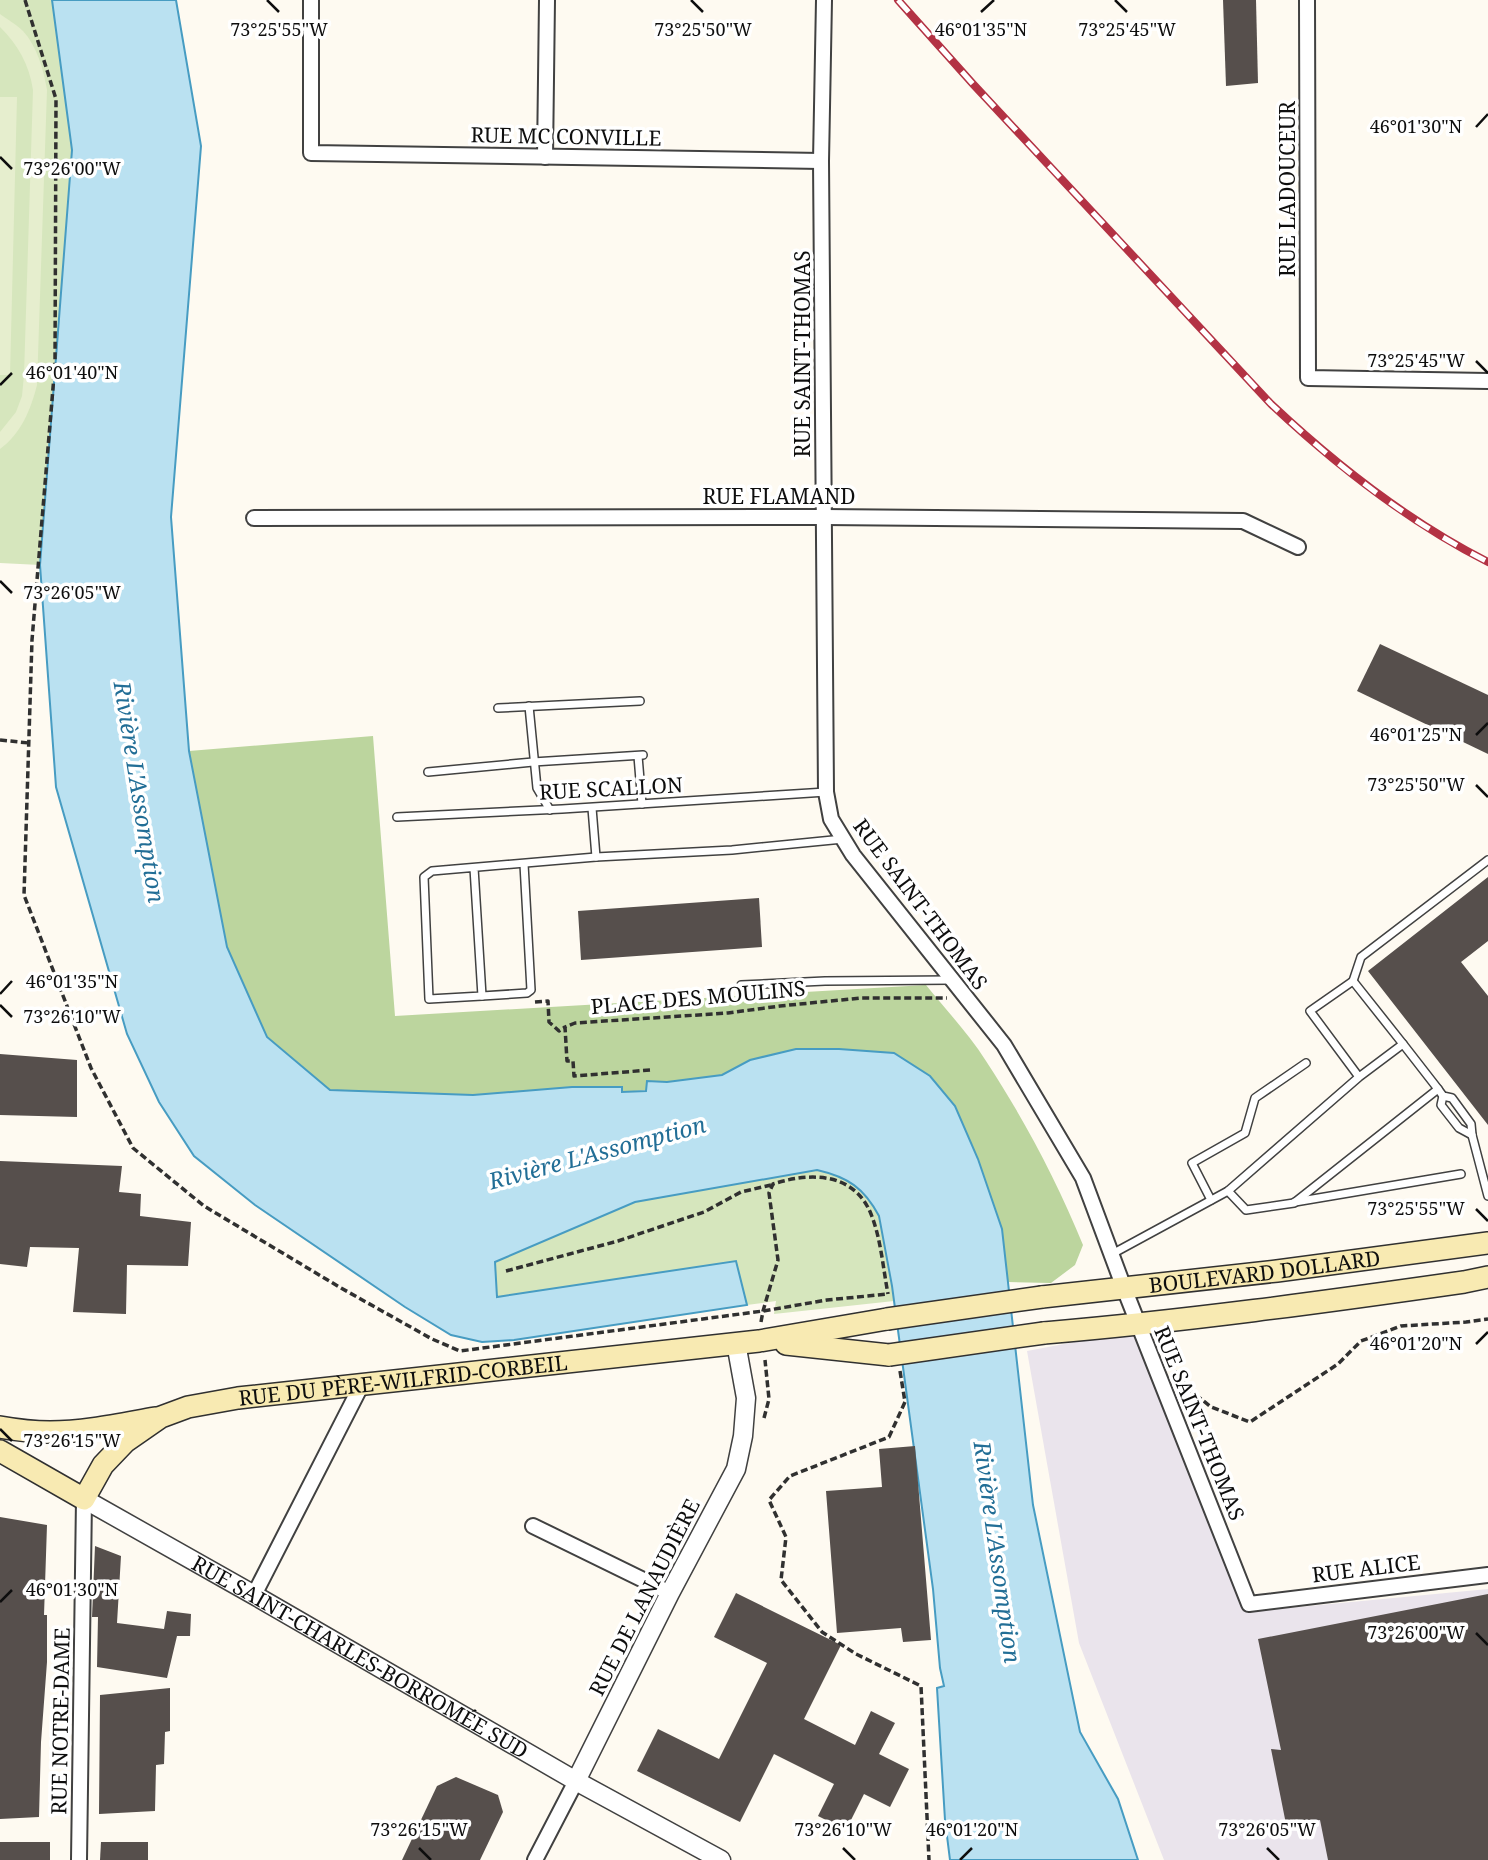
<svg xmlns="http://www.w3.org/2000/svg" width="1488" height="1860" font-family="'Noto Serif',serif">
<style>
.industrial{fill:#eae4ec}
.green{fill:#d6e6bd}
.forest{fill:#bcd59e}
.pitch{fill:#e6eece}
.water{fill:#bae1f1;stroke:#479cc2;stroke-width:2}
.building{fill:#564f4c}
.lines{fill:none;stroke-linecap:round;stroke-linejoin:round}
.service-casing{stroke:#414141;stroke-width:10}
.minor-casing{stroke:#414141;stroke-width:18}
.tertiary-casing{stroke:#414141;stroke-width:21}
.secondary-casing{stroke:#303030;stroke-width:24}
.path{stroke:#303030;stroke-width:3.5;stroke-dasharray:7 3.5;stroke-linecap:butt}
.service{stroke:#fff;stroke-width:7}
.minor{stroke:#fff;stroke-width:14}
.tertiary{stroke:#fff;stroke-width:18}
.secondary{stroke:#f8eab2;stroke-width:21}
.rail-casing{stroke:#b33244;stroke-width:8}
.rail{stroke:#fff;stroke-width:5;stroke-dasharray:16;stroke-linecap:butt}
.secondary-bridge-casing{stroke:#303030;stroke-width:24;stroke-linecap:butt}
.secondary-bridge{stroke:#f8eab2;stroke-width:21}
.ticks{fill:none;stroke:#0e0e0e;stroke-width:2.5}
.labels{text-anchor:middle;dominant-baseline:central;stroke-width:7;stroke-linejoin:round;paint-order:stroke}
.street-label{font-size:21px;fill:#0e0e0e;stroke:#fff}
.water-label{font-size:23px;font-style:italic;fill:#226e96;stroke:#fff}
.ticks-label{font-size:18px;text-anchor:middle;fill:#0e0e0e;stroke:#fff;stroke-width:7;stroke-linejoin:round;paint-order:stroke}
</style>
<rect width="100%" height="100%" fill="#fefaf1"/>
<path class="industrial" d="M1138 1330 1245 1612 1488 1589V1860H1164L1079 1643 1027 1351Z"/>
<g class="green">
<path d="M0 0H52L72 150 40 565 0 563Z"/>
<path d="M817 1170C848 1177 864 1188 879 1216L894 1301 774 1314 776 1301 747 1305 736 1262 497 1297 495 1262 635 1202Z"/>
</g>
<path class="forest" d="M373 736 395 1016 926 985C946 1010 969 1034 986 1061 1024 1119 1057 1181 1083 1245L1075 1265 1051 1283 1008 1282 1002 1229 978 1159 750 1060 723 1075 667 1082 648 1081 646 1090 622 1092V1087L473 1095 330 1090 267 1037 227 947 189 751Z"/>
<g class="pitch">
<path d="M0 14C7 19 17 25 23 31 37 46 44 71 47 90L37 385C31 409 21 434 0 449V432L16 412 22 396 24 375 33 90C29 64 18 45 0 27Z"/>
<path d="M0 97H17L10 375H0Z"/>
</g>
<path class="water" d="M52 0H176L201 146 171 517 189 751 227 947 267 1037 330 1090 473 1095 572 1087H622V1092L646 1091 647 1081 667 1082 722 1075 750 1060 796 1049H839L894 1053 930 1076 955 1106 978 1159 1002 1229 1033 1505 1080 1732 1118 1799 1138 1860H950L945 1820 937 1688 944 1686 940 1668 933 1589 892 1286 879 1216C864 1188 848 1177 817 1170L635 1202 495 1262 497 1297 736 1261 747 1305 514 1340 482 1342 451 1335 405 1307 255 1205 194 1156 159 1102 127 1034 56 787 40 565 72 150Z"/>
<g class="building">
<path d="M1223 0H1256L1258 83 1226 86Z"/>
<path d="M1380 644 1488 695V754L1357 691Z"/>
<path d="M1488 877V941L1461 962 1488 996V1125L1368 971Z"/>
<path d="M759 898 762 947 581 960 578 911Z"/>
<path d="M0 1054 77 1060V1117L0 1115Z"/>
<path d="M0 1161 122 1166 119 1192 141 1194 140 1216 191 1222 188 1266 127 1265 126 1314 73 1312 79 1248 30 1247 27 1267 0 1264Z"/>
<path d="M915 1446 931 1640 903 1642 901 1628 837 1633 826 1491 882 1487 879 1449Z"/>
<path d="M0 1517 47 1525 44 1615H47V1662L41 1742 39 1817 0 1819Z"/>
<path d="M95 1546 121 1556 117 1623 164 1629 167 1611 191 1614 190 1636H177L167 1678 97 1667 98 1617H92Z"/>
<path d="M736 1593 841 1645 804 1719 855 1745 871 1711 895 1723 879 1754 909 1769 890 1807 864 1794 846 1830 818 1816 834 1784 774 1754 740 1822 637 1771 658 1729 719 1759 767 1663 714 1637Z"/>
<path d="M1488 1594V1860H1328L1320 1820 1286 1824 1271 1749 1281 1750 1258 1639Z"/>
<path d="M170 1688V1731L165 1732 164 1764 156 1765 155 1811 99 1814 100 1695Z"/>
<path d="M456 1777 498 1795 503 1812 480 1860H402L437 1786Z"/>
<rect x="0" y="1842" width="50" height="18"/>
<path d="M101 1842H148V1860H100Z"/>
</g>
<g class="lines">
<defs>
<g id="service">
<path d="M529 706 537 788 550 810"/>
<path d="M498 708 640 701"/>
<path d="M638 756 642 804"/>
<path d="M428 772 533 762 643 755"/>
<path d="M592 808 596 857"/>
<path d="M397 817 562 809 826 792"/>
<path d="M474 868 482 996 429 999 424 877 432 871 596 857 732 850 843 839"/>
<path d="M1353 981 1361 957 1488 860"/>
<path d="M741 985 825 981 951 980"/>
<path d="M482 996 527 993 531 990 524 864"/>
<path d="M1438 1089 1443 1096 1452 1098 1471 1124 1472 1135 1488 1196"/>
<path d="M1443 1096 1441 1105 1459 1128 1472 1135"/>
<path d="M1228 1191 1246 1210 1294 1203 1438 1089 1403 1044"/>
<path d="M1211 1200 1192 1163 1245 1133 1255 1098 1306 1063"/>
<path d="M1295 1202 1461 1174"/>
<path d="M1112 1254 1228 1191 1359 1077 1403 1044 1353 981 1310 1011 1359 1077"/>
</g>
<g id="minor">
<path d="M311 0V153L821 161"/>
<path d="M824 0 821 161 826 792 831 819 853 855 1004 1045 1083 1178 1124 1288 1249 1604 1488 1575"/>
<path d="M1307 0 1308 378 1488 381"/>
<path d="M545 157 547 0"/>
<path d="M254 518 824 517 1243 521 1298 547"/>
<path d="M533 1526 670 1593"/>
<path d="M254 1595 362 1384"/>
<path d="M79 1860 84 1499"/>
<path d="M535 1860 576 1781"/>
</g>
<g id="tertiary">
<path id="s1" d="M84 1499 254 1595 576 1781 721 1860"/>
<path d="M576 1781 670 1593 736 1469 743 1436 746 1398 736 1343"/>
</g>
<g id="secondary">
<path id="s2" d="M1042 1297 1277 1271 1488 1243"/>
<path d="M1044 1333C1185 1321 1324 1302 1464 1282L1488 1277"/>
<path d="M786 1344 889 1355"/>
<path d="M0 1427C17 1430 33 1432 50 1432 85 1432 121 1424 155 1418"/>
<path id="s3" d="M0 1451 84 1499 103 1465 125 1442 161 1417 188 1407 238 1398 759 1341 887 1319"/>
</g>
</defs>
<use href="#service" class="service-casing"/>
<use href="#minor" class="minor-casing"/>
<use href="#tertiary" class="tertiary-casing"/>
<use href="#secondary" class="secondary-casing"/>
<g class="path">
<path d="M25 0 56 99 55 364 32 640 24 895 91 1068 133 1148 204 1206 341 1288 432 1339 460 1351 763 1311 827 1300 888 1294"/>
<path d="M0 740 29 743"/>
<path d="M535 1002 548 1001 549 1022 559 1031 565 1027"/>
<path d="M650 1070 574 1076 573 1061H567L565 1027 575 1023 728 1013 780 1006 861 998H947"/>
<path d="M506 1271 618 1241 704 1212 741 1192 771 1185"/>
<path d="M761 1322 763 1311 778 1260 769 1193 773 1184C810 1172 854 1172 871 1214 881 1239 883 1268 888 1294"/>
<path d="M900 1371 905 1402 889 1437 790 1476 769 1500 786 1537 781 1580 822 1632 856 1654 921 1686 929 1860"/>
<path d="M1175 1371 1190 1390 1211 1407 1250 1422 1338 1364 1361 1341 1401 1326 1466 1322 1488 1319"/>
<path d="M764 1418 769 1399 765 1360"/>
</g>
<use href="#service" class="service"/>
<use href="#minor" class="minor"/>
<use href="#tertiary" class="tertiary"/>
<use href="#secondary" class="secondary"/>
<defs>
<path id="rail" d="M898 0 973 84 1271 404C1337 466 1407 521 1488 562"/>
</defs>
<use href="#rail" class="rail-casing"/>
<use href="#rail" class="rail"/>
<defs>
<g id="secondary-bridge">
<path d="M887 1319 1042 1297"/>
<path d="M889 1355 1044 1333"/>
</g>
</defs>
<use href="#secondary-bridge" class="secondary-bridge-casing"/>
<use href="#secondary-bridge" class="secondary-bridge"/>
</g>
<path class="ticks" d="M267 0 279 12M691 0 703 12M1115 0 1127 12M981 12 994 0M1476 127 1488 114M0 157 12 169M1476 361 1488 373M0 385 12 373M0 581 12 593M1476 735 1488 723M1476 785 1488 797M0 994 12 981M0 1005 12 1017M1476 1209 1488 1221M1476 1344 1488 1332M0 1429 12 1441M0 1602 12 1590M1476 1633 1488 1645M419 1848 431 1860M843 1848 855 1860M1267 1848 1279 1860M960 1860 972 1848"/>
<g class="labels">
<g class="street-label">
<text transform="translate(566 136) rotate(1)">RUE MC CONVILLE</text>
<text transform="translate(1287 189) rotate(-90)">RUE LADOUCEUR</text>
<text transform="translate(802 354) rotate(-90)">RUE SAINT-THOMAS</text>
<text x="779" y="496">RUE FLAMAND</text>
<text transform="translate(611 788) rotate(-3)">RUE SCALLON</text>
<text transform="translate(921 904) rotate(53)">RUE SAINT-THOMAS</text>
<text transform="translate(698 997) rotate(-5)">PLACE DES MOULINS</text>
<text stroke="none"><textPath href="#s2" startOffset="224">BOULEVARD DOLLARD</textPath></text>
<text stroke="none"><textPath href="#s3" startOffset="457">RUE DU PÈRE-WILFRID-CORBEIL</textPath></text>
<text transform="translate(1200 1423) rotate(68)">RUE SAINT-THOMAS</text>
<text transform="translate(1366 1568) rotate(-7)">RUE ALICE</text>
<text transform="translate(644 1597) rotate(-63)">RUE DE LANAUDIÈRE</text>
<text stroke="none"><textPath href="#s1" startOffset="318">RUE SAINT-CHARLES-BORROMÉE SUD</textPath></text>
<text transform="translate(60 1721) rotate(-89)">RUE NOTRE-DAME</text>
</g>
<g class="water-label">
<text transform="translate(140 792) rotate(81)">Rivière L'Assomption</text>
<text transform="translate(597 1152) rotate(-15)">Rivière L'Assomption</text>
<text transform="translate(998 1552) rotate(82)">Rivière L'Assomption</text>
</g>
</g>
<g class="ticks-label">
<text x="279" y="36">73°25'55"W</text>
<text x="703" y="36">73°25'50"W</text>
<text x="981" y="36">46°01'35"N</text>
<text x="1127" y="36">73°25'45"W</text>
<text x="1416" y="133">46°01'30"N</text>
<text x="72" y="175">73°26'00"W</text>
<text x="1416" y="367">73°25'45"W</text>
<text x="72" y="379">46°01'40"N</text>
<text x="72" y="599">73°26'05"W</text>
<text x="1416" y="741">46°01'25"N</text>
<text x="1416" y="791">73°25'50"W</text>
<text x="72" y="988">46°01'35"N</text>
<text x="72" y="1023">73°26'10"W</text>
<text x="1416" y="1215">73°25'55"W</text>
<text x="1416" y="1350">46°01'20"N</text>
<text x="72" y="1447">73°26'15"W</text>
<text x="72" y="1596">46°01'30"N</text>
<text x="1416" y="1639">73°26'00"W</text>
<text x="419" y="1836">73°26'15"W</text>
<text x="843" y="1836">73°26'10"W</text>
<text x="972" y="1836">46°01'20"N</text>
<text x="1267" y="1836">73°26'05"W</text>
</g>
</svg>
